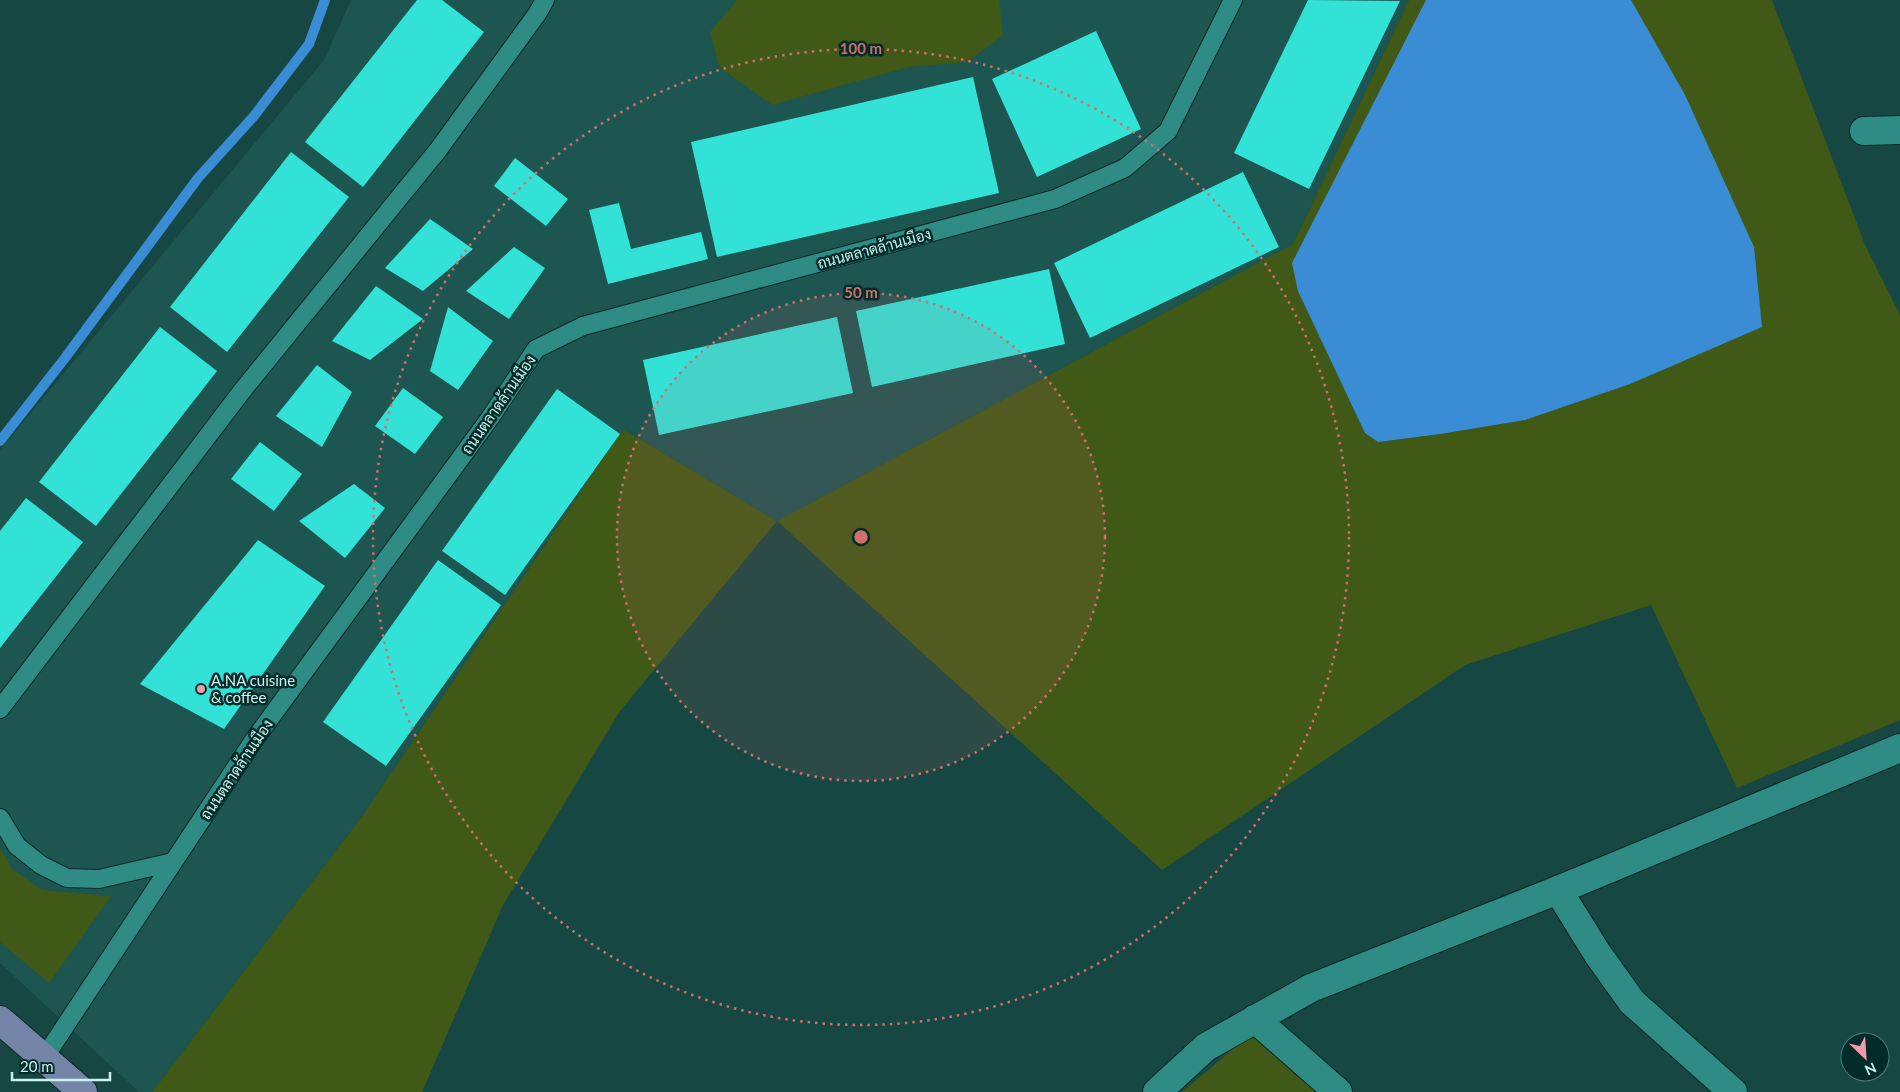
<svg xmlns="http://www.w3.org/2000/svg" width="1900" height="1092" font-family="Lato,Sarabun,sans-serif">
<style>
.built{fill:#1d5551}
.green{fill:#405916}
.water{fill:#3a8dd5}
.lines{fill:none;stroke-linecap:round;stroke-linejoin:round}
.stream{stroke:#3a8dd5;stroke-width:10}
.building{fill:#33e2d7}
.lane-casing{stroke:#0e2a28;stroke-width:20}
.street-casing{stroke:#0e2a28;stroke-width:30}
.primary-casing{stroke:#0e2a28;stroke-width:30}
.lane{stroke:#2f8c85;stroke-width:18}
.street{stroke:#2f8c85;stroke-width:28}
.primary{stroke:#7384a7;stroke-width:28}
.ring{fill:none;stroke:#d16f6d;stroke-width:2.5;stroke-dasharray:2.5 5}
.poi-dot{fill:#f39aaa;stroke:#032b29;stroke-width:2}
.labels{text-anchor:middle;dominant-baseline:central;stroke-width:5;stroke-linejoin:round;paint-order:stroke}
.street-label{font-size:15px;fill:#c9f3ee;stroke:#032b29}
.poi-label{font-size:15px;fill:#c9f3ee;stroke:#032b29;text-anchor:start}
.centre{fill:#d16f6d;stroke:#032b29;stroke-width:2.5}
.ring-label{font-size:15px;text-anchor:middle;font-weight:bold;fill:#d16f6d;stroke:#032b29;stroke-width:5;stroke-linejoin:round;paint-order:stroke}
</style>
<rect width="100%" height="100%" fill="#164743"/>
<path class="built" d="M351 0H1409L1293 244 777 521 623 429 363 815 152 1092H139L0 963V450L324 60Z"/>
<g class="green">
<path d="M737 0H999L1003 35 967 62 908 67 772 105 719 67 710 32Z"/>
<path d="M1409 0H1772L1865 245 1900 315V720L1737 788 1651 605 1465 665 1162 870 777 521 620 711 503 905 422 1092H152L363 815 623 429 777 521 1293 244Z"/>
<path d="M0 848 12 869 42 890 111 896 49 983 0 942Z"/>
<path d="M1254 1031 1319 1092H1182Z"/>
</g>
<path class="water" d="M1426 0H1631L1685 95 1754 247 1762 327 1630 384 1525 420 1440 434 1378 442 1365 433 1298 291 1292 263Z"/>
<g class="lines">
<path class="stream" d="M0 441 65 358 198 178 254 116 309 44 325 0"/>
</g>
<g class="building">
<path d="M417 0H442L484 32 363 187 305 142Z"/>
<path d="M1308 0 1400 1 1309 189 1234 153Z"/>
<path d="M1096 31 1141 129 1037 177 992 79Z"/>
<path d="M973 77 999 193 717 257 691 142Z"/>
<path d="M291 152 349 197 227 352 170 307Z"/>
<path d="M515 158 568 199 546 226 494 186Z"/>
<path d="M1243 172 1279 247 1090 338 1054 263Z"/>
<path d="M619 203 631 249 701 232 708 259 608 284 589 210Z"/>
<path d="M430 219 473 249 423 291 385 268Z"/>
<path d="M514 247 545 268 509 319 466 291Z"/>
<path d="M1049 269 1065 344 872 387 856 311Z"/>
<path d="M376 286 423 319 370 360 332 341Z"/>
<path d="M448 307 493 341 458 390 430 371Z"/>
<path d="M837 317 853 393 659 435 643 360Z"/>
<path d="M160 327 217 371 96 526 39 482Z"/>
<path d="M317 365 352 392 322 447 276 416Z"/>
<path d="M403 388 443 417 415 454 375 426Z"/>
<path d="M557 389 620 434 505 595 442 551Z"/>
<path d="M260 442 302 474 274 511 231 479Z"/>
<path d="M354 484 385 508 345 558 299 521Z"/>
<path d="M26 498 83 542 0 648V531Z"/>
<path d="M258 540 325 586 224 729 140 684Z"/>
<path d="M438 560 501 605 386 766 323 722Z"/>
</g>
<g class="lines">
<defs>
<g id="lane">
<path d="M0 709 242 391 438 150 537 14 545 0"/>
<path d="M0 818 17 846 41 865 67 878 99 879 173 862"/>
<path d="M44 1058 254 740 490 418 536 349 583 326 1055 199 1125 168 1168 131 1233 0"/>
</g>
<g id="street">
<path d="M1864 131 1900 130"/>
<path d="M1558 890 1597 953 1632 1002 1733 1092"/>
<path d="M1255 1019 1338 1092"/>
<path d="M1157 1092 1206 1047 1311 988 1558 890 1900 748"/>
</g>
<path id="primary" d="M0 1020 83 1092"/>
</defs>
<use href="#lane" class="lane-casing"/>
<use href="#street" class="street-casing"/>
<use href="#primary" class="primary-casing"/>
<use href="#lane" class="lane"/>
<use href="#street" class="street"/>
<use href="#primary" class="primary"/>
</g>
<circle cx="861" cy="537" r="244" fill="#d16f6d" fill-opacity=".12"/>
<g class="ring">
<circle cx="861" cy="537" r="244"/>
<circle cx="861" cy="537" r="488"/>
</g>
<circle class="poi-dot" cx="201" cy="689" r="5"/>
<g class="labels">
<g class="street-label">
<text transform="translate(874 248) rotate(-15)">ถนนตลาดล้านเมือง</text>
<text transform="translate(498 404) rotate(-55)">ถนนตลาดล้านเมือง</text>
<text transform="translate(236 769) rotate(-56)">ถนนตลาดล้านเมือง</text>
</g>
<g class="poi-label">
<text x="211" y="680">A.NA cuisine<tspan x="211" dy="17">&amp; coffee</tspan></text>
</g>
</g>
<circle cx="861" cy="537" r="8" class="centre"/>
<g class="ring-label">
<text x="861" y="54">100 m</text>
<text x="861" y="298">50 m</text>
</g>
<g transform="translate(1865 1057) rotate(155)"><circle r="24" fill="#032b29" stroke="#527b78"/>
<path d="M0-4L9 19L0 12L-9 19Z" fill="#f39aaa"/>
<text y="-8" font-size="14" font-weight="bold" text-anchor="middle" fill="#c9f3ee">N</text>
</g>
<path d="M12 1072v8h98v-8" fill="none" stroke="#c9f3ee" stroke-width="2.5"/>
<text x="20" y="1072" font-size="15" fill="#c9f3ee" stroke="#032b29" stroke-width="4" paint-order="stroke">20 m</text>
</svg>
